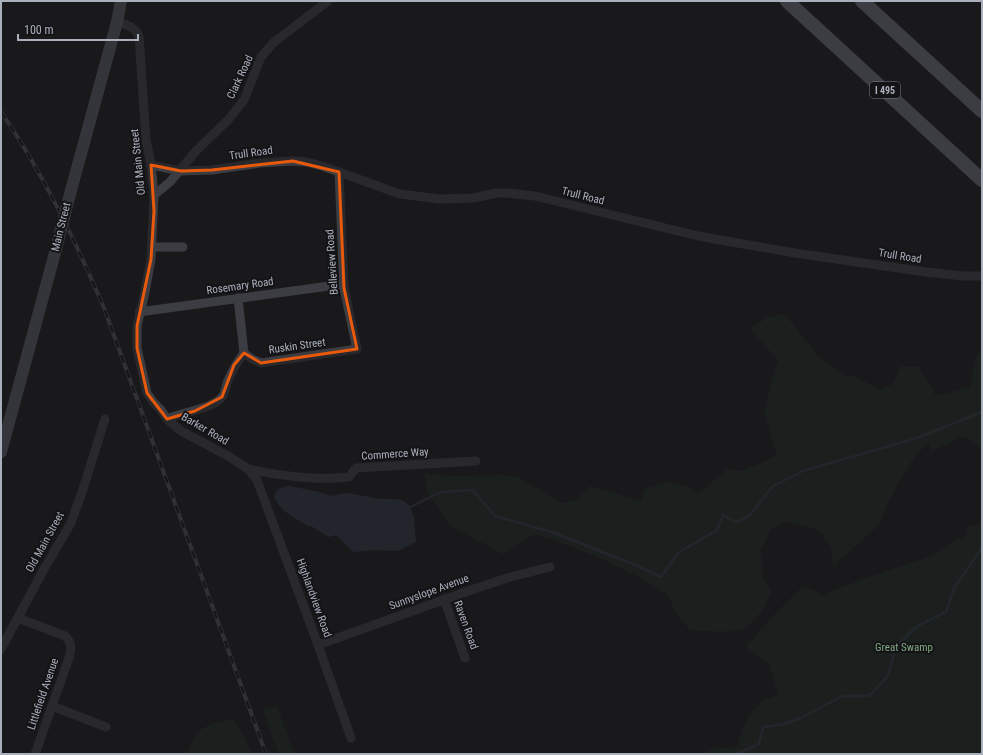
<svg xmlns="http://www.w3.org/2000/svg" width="983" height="755" font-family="'Roboto Condensed',sans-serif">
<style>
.green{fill:#1e2720}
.water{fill:#2d3741}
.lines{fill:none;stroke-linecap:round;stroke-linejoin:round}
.stream{stroke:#2d3741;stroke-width:2.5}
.minor{stroke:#3c3c43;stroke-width:9}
.major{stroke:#555760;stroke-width:12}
.highway{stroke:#656872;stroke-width:14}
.rail-casing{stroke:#4c4e56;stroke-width:4}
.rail{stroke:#141417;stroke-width:2.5;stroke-dasharray:8;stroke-linecap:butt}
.major-bridge{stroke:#555760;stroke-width:12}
.marked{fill:none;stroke:#e8590c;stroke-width:3;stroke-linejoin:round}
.labels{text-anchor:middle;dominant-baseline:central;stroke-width:4;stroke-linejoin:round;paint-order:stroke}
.shield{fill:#141417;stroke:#7d808a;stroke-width:1}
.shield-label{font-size:10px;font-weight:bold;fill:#aaafbc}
.street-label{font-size:11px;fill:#aaafbc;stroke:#141417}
.park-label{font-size:11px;fill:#80a985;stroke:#141417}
</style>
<rect width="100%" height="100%" fill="#19191c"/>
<g class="green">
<path d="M785 314 817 355 845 376H855L879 390 893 384 901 366 919 367 936 396 970 387 976 356 982 352V449L976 443 963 436 931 452 929 441 910 463 887 504 880 524 833 566 831 547 820 531 800 524 785 522 771 529 761 550 763 579 772 590C766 604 758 620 745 628 735 634 702 631 690 630L674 610 669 596 646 581 610 562 557 541 534 534 503 554 449 525 428 492 424 474 456 476 501 475 518 477 562 503 576 500 590 486 641 501 646 488 668 482 690 487 698 493 720 476 726 469 742 471 774 457 777 455 773 444 764 412 773 377 778 360 750 329 766 318Z"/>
<path d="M982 523V754H700L717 748 737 747C742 731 747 711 763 701 768 699 773 697 778 695L770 665 761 659 746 647 775 614 803 586 814 590 822 596 833 590 930 556 966 535 967 525 975 526Z"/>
<path d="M277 706 294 754H279L263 710Z"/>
<path d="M233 719 240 728 252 754H184C193 746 189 747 194 738 201 724 218 723 233 719Z"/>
</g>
<path class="water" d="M289 486 320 492 330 496 346 493 381 499H396L402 500 409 505 414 517 416 542 397 551 374 550 353 552 336 535 329 537 311 526H308C294 517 280 512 274 496 277 488 281 487 289 486Z"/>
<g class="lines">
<g class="stream">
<path d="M408 508 441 492 473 490 495 516 555 533 638 566 661 577 678 553 717 530 723 515 736 522 749 516 773 486 803 471 917 438 982 412"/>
<path d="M736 754 759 744 763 727 784 724 801 718 842 696H869L888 676 896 647 916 627 946 612 954 588 982 548"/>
</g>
<g class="minor">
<path d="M117 22C128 25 134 26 139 36L146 140 151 165 154 195 151 259 145 292 137 326V348L147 393 154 403 161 410 167 419 181 431 230 457 248 469 257 480 318 645 351 738"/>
<path d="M151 165 181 171 212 170 260 163 293 161 307 162 322 166 400 194 440 199 474 198 496 193H507L535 196 698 236 795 253 926 272 963 276H982"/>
<path d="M154 195 170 182 197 150 228 120 244 100 261 57 273 43 328 1"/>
<path d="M152 247H183"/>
<path d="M238 298 244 353"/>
<path d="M139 312 344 284"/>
<path d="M244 353 252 359 261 363 357 349 344 288 339 172"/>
<path d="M167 419C181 412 213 409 222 397 225 394 226 387 227 383 232 371 237 362 244 353"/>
<path d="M248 469C281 476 315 481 349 477L356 468 476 461"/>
<path d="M444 599 465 658"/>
<path d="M18 618 65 636C73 643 71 649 69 658L35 754"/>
<path d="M318 645 471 590 507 578 550 567"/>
<path d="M1 649 44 569 71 523 83 489 105 419"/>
<path d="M52 706 106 727"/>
</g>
<g class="major">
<path d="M70 194 117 22 121 1"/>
<path d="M1 452 56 249"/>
</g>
<g class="highway">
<path d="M787 1 982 180"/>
<path d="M862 1 982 111"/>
</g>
<defs>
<path id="rail" d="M1 112C43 173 75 240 104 308L266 754"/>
</defs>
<use href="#rail" class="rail-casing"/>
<use href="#rail" class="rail"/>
<path class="major-bridge" d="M56 249 70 194"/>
</g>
<path d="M0 0H983V755H0ZM293 161 339 172 344 288 357 349 261 363 244 353 234 365 222 397 195 411 167 419 147 393 137 348V326L151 259 154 211 151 165 181 171 212 170Z" fill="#19191c" fill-opacity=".55" fill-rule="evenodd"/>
<path class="marked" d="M293 161 339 172 344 288 357 349 261 363 244 353 234 365 222 397 195 411 167 419 147 393 137 348V326L151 259 154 211 151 165 181 171 212 170Z"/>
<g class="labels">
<rect class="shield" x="870" y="82" width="30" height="16" rx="3"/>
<g class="shield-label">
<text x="885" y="90">I 495</text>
</g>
<g class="street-label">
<text transform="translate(240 77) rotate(-65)">Clark Road</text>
<text transform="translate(251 153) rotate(-8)">Trull Road</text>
<text transform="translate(138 162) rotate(-96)">Old Main Street</text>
<text transform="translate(583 196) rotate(14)">Trull Road</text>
<text transform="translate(61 227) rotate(-76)">Main Street</text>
<text transform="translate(900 256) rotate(9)">Trull Road</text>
<text transform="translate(332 262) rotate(-94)">Belleview Road</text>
<text transform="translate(240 286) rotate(-8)">Rosemary Road</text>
<text transform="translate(297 346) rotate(-8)">Ruskin Street</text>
<text transform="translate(205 429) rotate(30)">Barker Road</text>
<text transform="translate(395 454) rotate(-4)">Commerce Way</text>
<text transform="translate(45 542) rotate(-61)">Old Main Street</text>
<text transform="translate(429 592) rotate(-20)">Sunnyslope Avenue</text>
<text transform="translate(314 598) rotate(70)">Highlandview Road</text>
<text transform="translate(466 625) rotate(70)">Raven Road</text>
<text transform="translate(43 694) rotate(-71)">Littlefield Avenue</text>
</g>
<g class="park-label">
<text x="904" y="647">Great Swamp</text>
</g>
</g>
<rect width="983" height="755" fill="none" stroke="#aaafbc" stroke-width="4"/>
<path d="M18 34v6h120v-6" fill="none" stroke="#aaafbc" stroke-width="2"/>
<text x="24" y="34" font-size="12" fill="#aaafbc" stroke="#141417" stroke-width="3" paint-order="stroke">100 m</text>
</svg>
